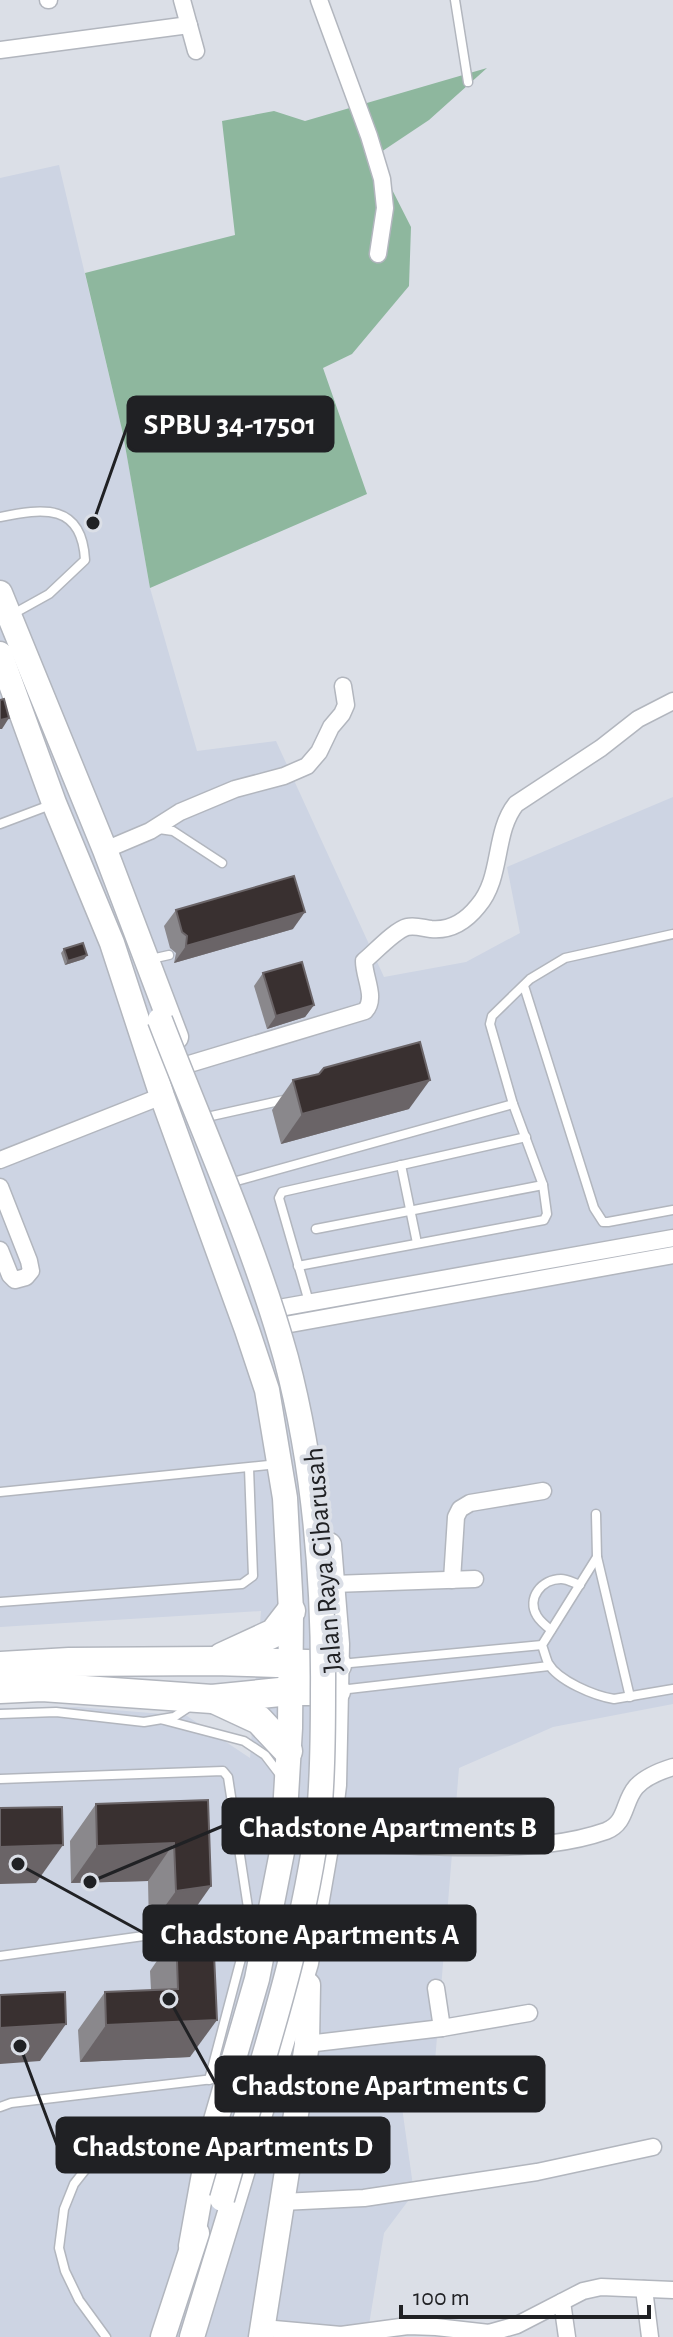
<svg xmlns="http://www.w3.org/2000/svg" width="673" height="2337" font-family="'Alegreya Sans',sans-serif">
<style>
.built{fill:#cdd4e3}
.green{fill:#8eb79e}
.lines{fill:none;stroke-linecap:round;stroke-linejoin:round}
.service-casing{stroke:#b2b6be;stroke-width:11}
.minor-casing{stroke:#b2b6be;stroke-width:19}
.primary-casing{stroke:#b2b6be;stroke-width:27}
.motorway-casing{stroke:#b2b6be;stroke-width:31}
.service{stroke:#fff;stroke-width:8}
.minor{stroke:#fff;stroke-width:16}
.primary{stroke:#fff;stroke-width:24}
.motorway{stroke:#fff;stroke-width:28}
.primary-bridge-casing{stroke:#b2b6be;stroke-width:27;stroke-linecap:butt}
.primary-bridge{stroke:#fff;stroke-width:24}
.wall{fill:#8a888c}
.shaded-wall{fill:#6a6467}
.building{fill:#393030;stroke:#6a6467;stroke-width:2}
.labels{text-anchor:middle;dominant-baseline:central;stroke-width:8;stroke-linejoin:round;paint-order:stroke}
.street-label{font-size:28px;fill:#202124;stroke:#dbdfe7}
.leader{fill:none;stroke:#202124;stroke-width:3}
.callout-dot{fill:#202124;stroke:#dbdfe7;stroke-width:3}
.callout{fill:#202124;stroke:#202124;stroke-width:3}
.callout-label{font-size:30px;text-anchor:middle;font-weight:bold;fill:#fff}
</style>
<rect width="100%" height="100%" fill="#dbdfe7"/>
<path class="built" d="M59 165 123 434 150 588 197 751 276 741 384 977 466 962 520 933 507 867 673 797V1704L553 1727 459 1768 433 2086 400 2093 414 2193 384 2233 367 2337H0V1708L78 1707 187 1716 250 1758 261 1611 0 1627V178Z"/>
<path class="green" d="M487 68 429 120 375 156 411 227 409 286 352 354 323 368 367 494 150 588 123 434 85 273 235 235 222 121 274 111 305 121Z"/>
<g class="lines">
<defs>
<g id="service">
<path d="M455 0 468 82"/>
<path d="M0 517C43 508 82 503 85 560L49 594 13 614"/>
<path d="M0 824 53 804"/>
<path d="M159 829 173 831 222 863"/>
<path d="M151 959 169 955"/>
<path d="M524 986 594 1208 603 1222H608L673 1210"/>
<path d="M207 1117 288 1099"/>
<path d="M401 1165 417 1243"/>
<path d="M233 1182 513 1104"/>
<path d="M316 1229 543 1185"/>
<path d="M298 1266 544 1220 547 1214 543 1185 513 1104 490 1024 492 1016 530 979 565 958 673 934"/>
<path d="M309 1302 279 1198 282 1192 526 1137"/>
<path d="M0 1492 278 1464"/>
<path d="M596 1514 597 1557 542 1645C544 1651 546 1658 548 1663 558 1681 595 1696 614 1699L673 1689"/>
<path d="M597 1557 630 1697"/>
<path d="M0 1602 242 1584 253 1576 249 1468"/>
<path d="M551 1630C546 1626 540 1621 537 1616 526 1598 542 1579 561 1579 567 1579 574 1583 580 1585"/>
<path d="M340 1664 542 1645"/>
<path d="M340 1690 549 1666"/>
<path d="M0 1714 56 1712 144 1722 174 1717 192 1705"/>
<path d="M164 1720 244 1741 265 1755 281 1776"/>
<path d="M0 1779 223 1771 228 1777 254 1947"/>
<path d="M0 1956 251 1921 209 2080"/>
<path d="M0 2107 11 2103 213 2079"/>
<path d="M106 2337 79 2300 65 2271 59 2248 64 2209 74 2184 89 2165 125 2131 210 2127"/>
</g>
<g id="minor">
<path d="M48 0H49"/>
<path d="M182 0 196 51"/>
<path d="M319 0 369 136 382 179 385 208 378 254"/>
<path d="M0 50 189 25"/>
<path d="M105 850 150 831 180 812 235 789 284 776 307 766 319 752 331 727 342 714 346 705 343 686"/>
<path d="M186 1065 365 1011C377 998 364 978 364 961 374 953 395 930 407 927 415 925 423 928 431 929 451 931 466 921 478 906 503 877 493 833 516 804L601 748 638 719 673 701"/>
<path d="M0 1160 162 1096"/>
<path d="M0 1187 29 1261 31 1271 26 1277 15 1280 10 1275 0 1250"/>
<path d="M279 1308 673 1238"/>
<path d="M285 1325 673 1255"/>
<path d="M452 1580 456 1517 460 1509 470 1503 543 1491"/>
<path d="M333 1584 475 1579"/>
<path d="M327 1842C382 1844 437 1848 492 1847 531 1846 569 1844 606 1831 627 1823 623 1802 636 1787 645 1777 660 1771 673 1767"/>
<path d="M436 1988 442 2028"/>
<path d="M307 2044 442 2028 529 2013"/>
<path d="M282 2202 364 2198 537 2172 653 2147"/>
<path d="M644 2289 650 2337"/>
<path d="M562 2302 567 2337"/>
<path d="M263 2328 341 2335 408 2326 436 2327 489 2333 517 2325 583 2291 601 2287 673 2290"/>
</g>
<g id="primary">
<path d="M0 593 105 850 176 1037"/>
<path d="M0 654 54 803 112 943 162 1096 247 1330 267 1390 285 1498 291 1611 290 1728 283 1847 257 1979 214 2127 204 2174 191 2246"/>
<path d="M163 2337 197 2233"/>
<path d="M192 2337 306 1963 327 1842 334 1785 337 1644 329 1545"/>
<path d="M261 2337 307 2044 308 1985"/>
</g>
<g id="motorway">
<path d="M222 1657 274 1633 291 1611"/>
<path d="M0 1666 69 1662 214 1661 337 1665"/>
<path d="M0 1689 42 1687 212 1699 290 1691H336"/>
<path d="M216 1700 259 1720 288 1751"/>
</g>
</defs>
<use href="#service" class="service-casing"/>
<use href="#minor" class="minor-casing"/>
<use href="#primary" class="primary-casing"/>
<use href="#motorway" class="motorway-casing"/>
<use href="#service" class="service"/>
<use href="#minor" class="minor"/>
<use href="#primary" class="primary"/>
<use href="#motorway" class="motorway"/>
<defs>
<path id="primary-bridge" d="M160 1020C203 1132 254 1243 286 1358 315 1468 324 1579 323 1692 323 1732 323 1774 319 1814 303 1945 258 2073 222 2199"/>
</defs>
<use href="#primary-bridge" class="primary-bridge-casing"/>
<use href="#primary-bridge" class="primary-bridge"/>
</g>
<g class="wall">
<path d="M176 910 293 929 174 963 176 953 170 948 164 926Z"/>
<path d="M64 949 87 955 84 959 65 965 61 953Z"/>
<path d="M263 973 314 1005 305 1017 267 1029 254 986Z"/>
<path d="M293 1080 409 1109 281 1144 272 1110Z"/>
<path d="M208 1800 185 1923 149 1928 148 1881 71 1883 70 1841 96 1804Z"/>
<path d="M176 1933 190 2057 80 2062 78 2030 105 1992 151 1990 150 1971Z"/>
</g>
<g class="shaded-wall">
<path d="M9 718 2 729H0V720Z"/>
<path d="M305 912 293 929 174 963 186 946Z"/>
<path d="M87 955 84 959 65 965 68 961Z"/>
<path d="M314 1005 305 1017 267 1029 276 1016Z"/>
<path d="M430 1080 409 1109 281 1144 302 1114Z"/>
<path d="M174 1843 148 1881 71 1883 97 1846Z"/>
<path d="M63 1845 36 1883 0 1884V1847Z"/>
<path d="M211 1886 185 1923 149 1928 176 1891Z"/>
<path d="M217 2020 190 2057 80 2062 106 2025Z"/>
<path d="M66 2024 40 2061 0 2064V2028Z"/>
</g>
<g class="building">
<path d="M4 699 9 718 0 720V700Z"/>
<path d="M294 876 305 912 186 946 187 936 182 932 176 910Z"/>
<path d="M83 943 87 955 68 961 64 949Z"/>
<path d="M302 962 314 1005 276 1016 263 973Z"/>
<path d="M420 1042 430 1080 302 1114 293 1080 319 1074 324 1068Z"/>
<path d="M208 1800 211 1886 176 1891 174 1843 97 1846 96 1804Z"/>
<path d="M62 1807 63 1845 0 1847V1808Z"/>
<path d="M213 1932 217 2020 106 2025 105 1992 178 1989 176 1933Z"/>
<path d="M65 1992 66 2024 0 2028V1995Z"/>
</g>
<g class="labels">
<g class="street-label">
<text transform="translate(324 1560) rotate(-95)">Jalan Raya Cibarusah</text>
</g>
</g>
<path class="leader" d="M93 523L128 424M90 1882L223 1826M18 1864L144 1933M169 1999L216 2084M20 2046L57 2145"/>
<g class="callout-dot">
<circle cx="93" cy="523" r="8"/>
<circle cx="90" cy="1882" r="8"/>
<circle cx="18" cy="1864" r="8"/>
<circle cx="169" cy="1999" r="8"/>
<circle cx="20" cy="2046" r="8"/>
</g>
<g class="callout">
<rect x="128" y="397" width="205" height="54" rx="8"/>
<rect x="223" y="1799" width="330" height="54" rx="8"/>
<rect x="144" y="1906" width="331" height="54" rx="8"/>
<rect x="216" y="2057" width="328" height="54" rx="8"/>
<rect x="57" y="2118" width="332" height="54" rx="8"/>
</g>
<g class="callout-label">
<text x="230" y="434">SPBU 34-17501</text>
<text x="388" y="1837">Chadstone Apartments B</text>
<text x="310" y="1944">Chadstone Apartments A</text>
<text x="380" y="2095">Chadstone Apartments C</text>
<text x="223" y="2156">Chadstone Apartments D</text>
</g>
<path d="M401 2305v12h248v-12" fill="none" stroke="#202124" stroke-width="4"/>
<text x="413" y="2305" font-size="24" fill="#202124" stroke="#dbdfe7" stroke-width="6" paint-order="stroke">100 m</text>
</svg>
